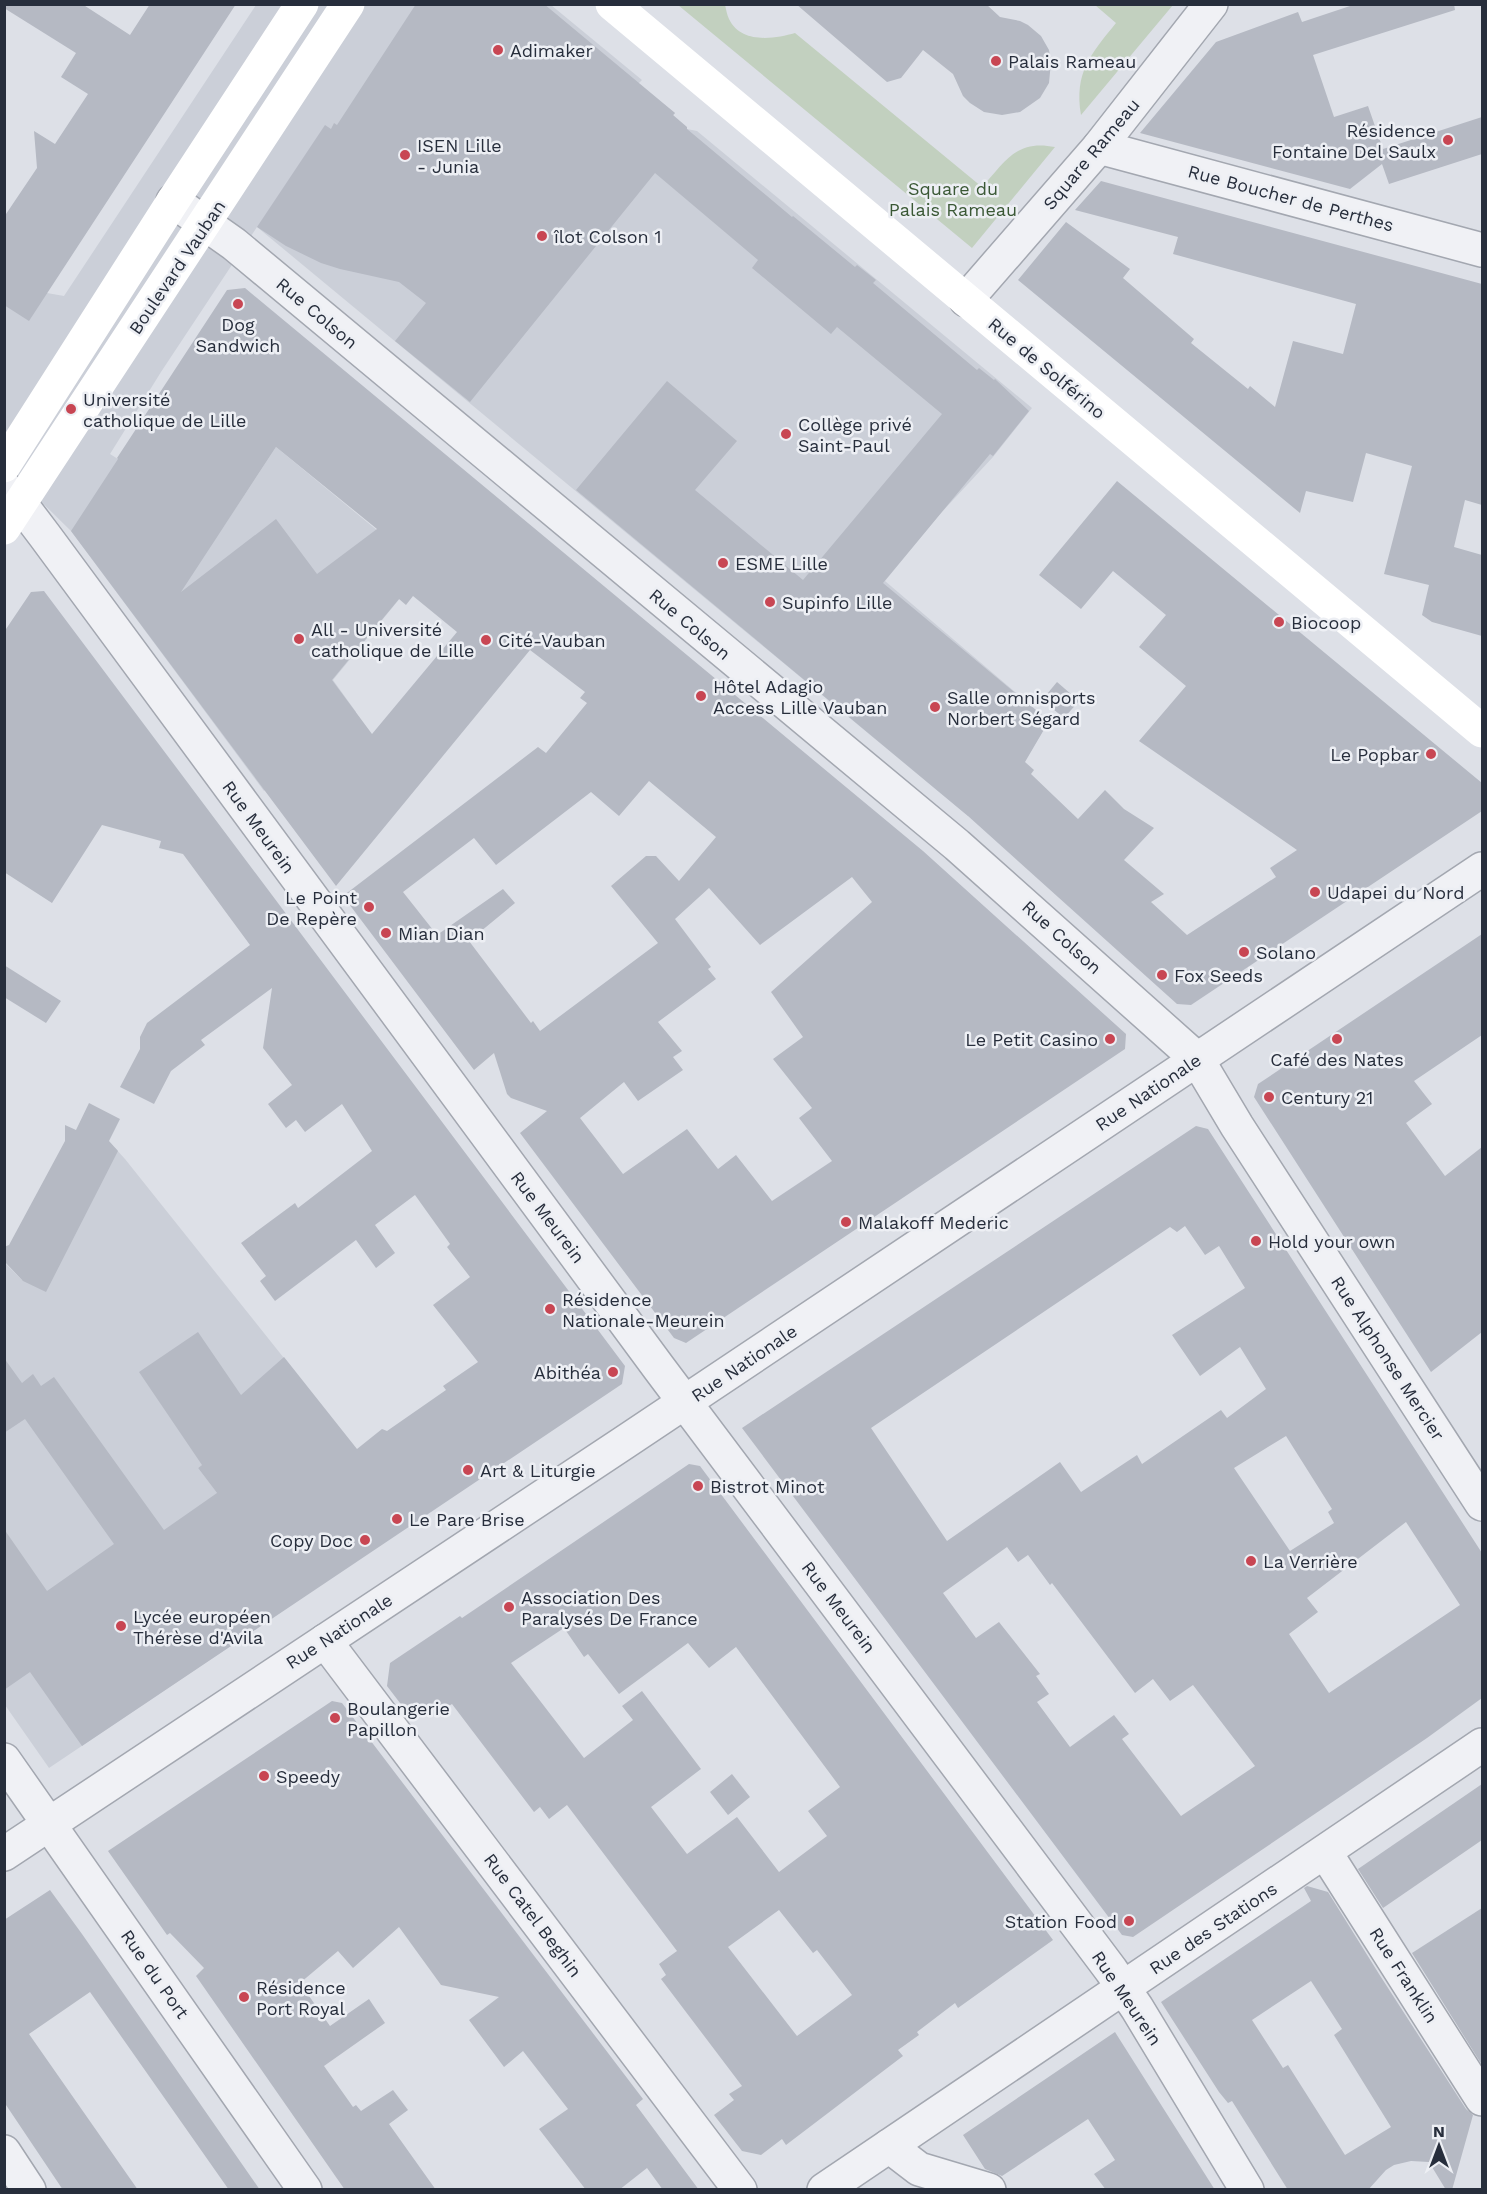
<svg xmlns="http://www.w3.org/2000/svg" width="1487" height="2194" font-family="'Work Sans',sans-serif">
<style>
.built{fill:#cbcfd8}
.green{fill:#c2d0bf}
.building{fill:#b5b9c3;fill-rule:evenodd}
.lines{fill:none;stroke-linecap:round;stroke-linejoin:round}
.minor-casing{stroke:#a3a7b0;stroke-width:36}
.tertiary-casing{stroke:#a3a7b0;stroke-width:36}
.minor{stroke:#f0f1f5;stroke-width:33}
.tertiary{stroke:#f0f1f5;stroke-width:33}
.secondary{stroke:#fff;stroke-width:33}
.poi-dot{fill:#c84653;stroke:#edeff4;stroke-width:2}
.labels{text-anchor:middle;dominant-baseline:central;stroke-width:5;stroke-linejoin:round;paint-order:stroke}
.poi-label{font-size:18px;fill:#272e3c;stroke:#edeff4;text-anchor:start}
.street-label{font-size:18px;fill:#272e3c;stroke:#edeff4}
.park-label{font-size:18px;fill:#3a5835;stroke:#edeff4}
</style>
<rect width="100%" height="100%" fill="#dde0e7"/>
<g class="built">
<path d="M256 5H551L642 80 637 85 653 96 675 113 673 116 687 129 697 131 1032 408 993 457 940 514 885 581 1049 721 1020 769 968 816 257 227 161 372 110 454 224 526 276 447 424 569 333 680 356 712 264 791 71 531 5 466 4 264 47 293 64 296Z"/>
<path d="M96 1139 115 1148 125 1159 311 1392 198 1468 299 1600 49 1768 5 1705 4 1262 22 1280Z"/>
</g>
<g class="green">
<path d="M678 5H725C726 9 727 15 729 19 741 44 774 39 795 33L982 187C1005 162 1016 139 1055 147L972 248Z"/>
<path d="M1095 5H1173L1081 115C1074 72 1091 54 1116 23Z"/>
</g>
<g class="building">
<path d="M4 4H82L130 35 150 4H236L29 321 4 305V217L37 168 34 131 55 144 88 94 61 77 76 53 4 8Z"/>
<path d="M416 4H544L675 113 673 115 687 127V129L792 217 793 216 855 267 857 265 876 280 873 283 977 370 979 368 994 380 995 379 1029 411 993 456 990 454 883 583 1049 721 1025 762 1034 770 1031 774 1078 819 1105 790 1124 809 1154 828 1124 860 1164 894 1151 902 1187 935 1276 877 1270 868 1297 850 1139 741 1186 686 1139 647 1166 615 1113 571 1081 609 1039 575 1117 481 1482 783V811L1191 1005 1177 1004 968 816 576 490 667 381 737 441 695 490 803 580 942 414 837 327 831 334 752 268 758 260 655 173 470 402 395 341 426 303 399 282 340 269 321 263 286 246 257 227 325 125 331 129 334 123 337 125Z"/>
<path d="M796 4H986L1000 17 1020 21 1028 25 1041 36 1049 50 1051 62 1049 83 1040 98 1020 112 1002 115 984 112 970 103 963 96 953 74 923 50 901 78 887 82Z"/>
<path d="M1356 4H1454L1455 10 1313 55 1334 117 1368 106 1383 149 1482 117V154L1389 184 1382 164 1350 189 1140 133 1216 42 1298 12 1302 22Z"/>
<path d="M1101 181 1482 284V505L1465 500 1454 547 1482 555V636L1432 622 1422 615 1429 585 1384 574 1412 466 1366 453 1353 502 1306 491 1300 513 1018 280 1066 222 1130 269 1123 278 1194 339 1191 343 1248 389 1250 386 1275 407 1293 341 1343 354 1356 304 1173 254 1178 237 1075 210Z"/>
<path d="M245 288 923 851 1126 1034 1125 1049 686 1343 674 1338 520 1133 547 1111 511 1098 507 1094 494 1053 474 1070 343 896 538 747 546 753 587 703 580 698 585 692 530 650 336 886 71 531 118 459 117 458 227 290ZM276 447 377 529 317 574 276 519 181 592ZM413 596 457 632 372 734 332 680 399 599 406 605ZM649 781 716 837 679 881 656 856H646L611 886 658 943 540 1031 533 1021 531 1023 469 941 515 903 503 889 437 935 403 892 474 838 496 865 591 792 619 816ZM852 877 872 902 771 992 803 1037 773 1059 812 1108 799 1118 832 1161 772 1201 736 1155 718 1169 687 1129 623 1174 580 1118 624 1082 638 1101 683 1070 673 1057 682 1051 658 1022 716 979 708 969 711 967 675 919 709 888 760 945Z"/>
<path d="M44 591 625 1366 622 1384 82 1746 30 1672 4 1690V1529L47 1591 114 1544 25 1419 4 1433V1358L22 1383 33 1374 41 1386 54 1377 164 1530 217 1493 198 1468 202 1465 139 1372 198 1332 241 1395 284 1357 357 1449 382 1429 387 1431 446 1390 443 1386 478 1362 433 1305 470 1277 447 1247 450 1244 415 1195 375 1225 395 1253 376 1268 356 1240 275 1301 260 1281 266 1276 241 1243 295 1203 298 1208 372 1151 342 1104 305 1132 296 1120 286 1128 268 1104 292 1085 263 1048 272 988 201 1040 205 1045 171 1071 154 1104 120 1087 140 1049V1037L147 1023 250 945 183 854 159 848 161 841 102 825 52 903 4 872V632L31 592Z"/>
<path d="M1057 682 1079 701 1064 718 1042 700Z"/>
<path d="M1482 934V1035L1414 1081 1432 1104 1406 1123 1445 1176 1482 1147V1332L1431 1372 1254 1097 1258 1084Z"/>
<path d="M4 965 61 1001 46 1023 4 997Z"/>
<path d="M89 1103 120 1119 109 1141 118 1151 46 1292 23 1281 4 1261V1247L9 1245 65 1141V1125L76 1130Z"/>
<path d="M1196 1126 1208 1129 1482 1553V1698L1427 1738 1133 1937 1122 1935 742 1428ZM1185 1226 1205 1255 1219 1246 1245 1288 1172 1335 1200 1376 1240 1347 1266 1389 1227 1418 1221 1410 1142 1464 1137 1455 1081 1492 1060 1462 947 1541 871 1428 1170 1227 1177 1232ZM1286 1436 1332 1509 1328 1512 1334 1523 1290 1551 1234 1468ZM1406 1522 1460 1605 1329 1693 1289 1634 1318 1612 1307 1598ZM1007 1547 1018 1562 1028 1555 1050 1585 1052 1583 1135 1693 1153 1679 1170 1701 1193 1685 1255 1766 1181 1816 1122 1739 1129 1734 1114 1715 1070 1747 1037 1702 1049 1694 1036 1676 1040 1674 999 1622 976 1638 943 1593Z"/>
<path d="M689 1464 700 1466 1053 1940 958 2008 955 2003 917 2032 919 2035 898 2050 903 2056 786 2145 782 2139 761 2155 742 2151 714 2115 734 2100 729 2094 742 2086 661 1979 666 1975 659 1964 677 1951 567 1805 549 1819 540 1807 534 1812 452 1704 439 1712 433 1706 413 1720 387 1686 390 1663 460 1616 462 1618ZM564 1628 584 1657 588 1654 619 1694 688 1643 709 1668 736 1647 840 1787 808 1811 827 1836 779 1872 737 1817 687 1854 651 1807 701 1769 642 1691 622 1706 633 1720 584 1758 511 1663ZM779 1910 813 1953 817 1950 852 1995 797 2036 728 1947Z"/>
<path d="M332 1701 342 1703 643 2099 636 2105 699 2190H663L647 2168 619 2190H586L539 2129 568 2109 523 2051 504 2067 469 2020 499 1997 441 1985 399 1927 353 1968 338 1951 300 1983 330 2026 369 1999 385 2023 324 2066 353 2107 356 2105 361 2111 393 2090 408 2110 389 2124 436 2190H345L196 1976 204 1968 170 1933 167 1935 108 1851Z"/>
<path d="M732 1774 750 1797 728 1815 710 1792Z"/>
<path d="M1482 1784V1840L1383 1908 1358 1869Z"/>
<path d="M1307 1886 1328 1892 1379 1974 1466 2109 1473 2115 1452 2190H1446L1429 2162 1411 2161 1394 2165 1386 2170 1368 2190H1288L1232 2101 1228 2103 1219 2092 1161 2002 1311 1901 1304 1888ZM1311 1981 1342 2029 1334 2035 1391 2127 1345 2155 1288 2065 1283 2068 1252 2020Z"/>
<path d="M50 1890 82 1934 260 2190H229L90 1992 29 2034 138 2190H63L4 2102V1920Z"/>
<path d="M1482 1908V2065L1412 1953Z"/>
<path d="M1115 2032 1215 2190H1106L1094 2174 1115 2160 1088 2119 1002 2176 985 2169 963 2135Z"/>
</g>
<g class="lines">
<defs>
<g id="minor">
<path d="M1099 147 1482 250"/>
<path d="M173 201 234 244 957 845 1197 1059 1237 1126 1482 1504"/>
<path d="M966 300 1099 147 1211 4"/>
<path d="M4 487 20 503 45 536 659 1368 1111 1970 1137 2008 1247 2190"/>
<path d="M325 1641 740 2190"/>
<path d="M4 1760 305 2190"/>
<path d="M1325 1852 1482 2099"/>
<path d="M889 2146 919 2169 989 2190"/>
<path d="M4 2152 29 2190"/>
<path d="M824 2190 1482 1745"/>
</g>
<path id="tertiary" d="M4 1854 625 1442 1482 869"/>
</defs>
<use href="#minor" class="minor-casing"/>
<use href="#tertiary" class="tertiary-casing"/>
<use href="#minor" class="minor"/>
<use href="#tertiary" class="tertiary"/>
<g class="secondary">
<path d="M612 4 1482 731"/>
<path d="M4 466 173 201 302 4"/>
<path d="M4 528 348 4"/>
</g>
</g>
<g class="poi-dot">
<circle cx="498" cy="50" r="6"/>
<circle cx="996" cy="61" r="6"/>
<circle cx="1448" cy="140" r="6"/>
<circle cx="405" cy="155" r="6"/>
<circle cx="542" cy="236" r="6"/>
<circle cx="238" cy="304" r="6"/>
<circle cx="71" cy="409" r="6"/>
<circle cx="786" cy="434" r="6"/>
<circle cx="723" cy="563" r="6"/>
<circle cx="770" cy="602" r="6"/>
<circle cx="1279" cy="622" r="6"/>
<circle cx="299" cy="639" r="6"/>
<circle cx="486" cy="640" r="6"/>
<circle cx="701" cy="696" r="6"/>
<circle cx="935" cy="707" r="6"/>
<circle cx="1431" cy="754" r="6"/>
<circle cx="1315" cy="892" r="6"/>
<circle cx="369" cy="907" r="6"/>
<circle cx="386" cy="933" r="6"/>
<circle cx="1244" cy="952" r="6"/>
<circle cx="1162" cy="975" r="6"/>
<circle cx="1110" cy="1039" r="6"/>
<circle cx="1337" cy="1039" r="6"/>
<circle cx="1269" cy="1097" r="6"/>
<circle cx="846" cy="1222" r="6"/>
<circle cx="1256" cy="1241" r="6"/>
<circle cx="550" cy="1309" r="6"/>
<circle cx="613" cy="1372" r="6"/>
<circle cx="468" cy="1470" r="6"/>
<circle cx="698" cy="1486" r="6"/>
<circle cx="397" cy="1519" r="6"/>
<circle cx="365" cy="1540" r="6"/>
<circle cx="1251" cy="1561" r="6"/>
<circle cx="509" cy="1607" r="6"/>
<circle cx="121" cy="1626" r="6"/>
<circle cx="335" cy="1718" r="6"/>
<circle cx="264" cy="1776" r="6"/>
<circle cx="1129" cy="1921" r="6"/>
<circle cx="244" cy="1997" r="6"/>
</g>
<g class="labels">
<g class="poi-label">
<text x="510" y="50">Adimaker</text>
<text x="1008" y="61">Palais Rameau</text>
<text x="1436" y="130" text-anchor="end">Résidence<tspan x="1436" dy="21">Fontaine Del Saulx</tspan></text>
<text x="417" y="145">ISEN Lille<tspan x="417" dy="21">- Junia</tspan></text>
<text x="554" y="236">îlot Colson 1</text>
<text x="238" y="324" text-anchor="middle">Dog<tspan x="238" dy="21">Sandwich</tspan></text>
<text x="83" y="399">Université<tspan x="83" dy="21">catholique de Lille</tspan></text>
<text x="798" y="424">Collège privé<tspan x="798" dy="21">Saint-Paul</tspan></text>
<text x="735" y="563">ESME Lille</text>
<text x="782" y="602">Supinfo Lille</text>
<text x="1291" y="622">Biocoop</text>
<text x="311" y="629">All - Université<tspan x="311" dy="21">catholique de Lille</tspan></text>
<text x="498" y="640">Cité-Vauban</text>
<text x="713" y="686">Hôtel Adagio<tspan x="713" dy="21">Access Lille Vauban</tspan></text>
<text x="947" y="697">Salle omnisports<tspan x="947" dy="21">Norbert Ségard</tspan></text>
<text x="1419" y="754" text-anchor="end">Le Popbar</text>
<text x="1327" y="892">Udapei du Nord</text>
<text x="357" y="897" text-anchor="end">Le Point<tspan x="357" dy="21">De Repère</tspan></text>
<text x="398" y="933">Mian Dian</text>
<text x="1256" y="952">Solano</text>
<text x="1174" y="975">Fox Seeds</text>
<text x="1098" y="1039" text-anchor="end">Le Petit Casino</text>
<text x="1337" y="1059" text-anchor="middle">Café des Nates</text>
<text x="1281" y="1097">Century 21</text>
<text x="858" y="1222">Malakoff Mederic</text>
<text x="1268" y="1241">Hold your own</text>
<text x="562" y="1299">Résidence<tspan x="562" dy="21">Nationale-Meurein</tspan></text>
<text x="601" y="1372" text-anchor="end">Abithéa</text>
<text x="480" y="1470">Art &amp; Liturgie</text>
<text x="710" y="1486">Bistrot Minot</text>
<text x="409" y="1519">Le Pare Brise</text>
<text x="353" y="1540" text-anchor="end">Copy Doc</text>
<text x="1263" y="1561">La Verrière</text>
<text x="521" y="1597">Association Des<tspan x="521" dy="21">Paralysés De France</tspan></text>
<text x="133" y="1616">Lycée européen<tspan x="133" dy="21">Thérèse d'Avila</tspan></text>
<text x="347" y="1708">Boulangerie<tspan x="347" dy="21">Papillon</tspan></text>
<text x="276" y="1776">Speedy</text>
<text x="1117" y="1921" text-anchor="end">Station Food</text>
<text x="256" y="1987">Résidence<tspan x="256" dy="21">Port Royal</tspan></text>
</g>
<g class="street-label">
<text transform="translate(1091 154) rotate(-50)">Square Rameau</text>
<text transform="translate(1291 198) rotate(15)">Rue Boucher de Perthes</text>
<text transform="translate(177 267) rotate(-56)">Boulevard Vauban</text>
<text transform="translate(317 313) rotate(40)">Rue Colson</text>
<text transform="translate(1047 368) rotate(40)">Rue de Solférino</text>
<text transform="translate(690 624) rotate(40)">Rue Colson</text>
<text transform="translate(259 827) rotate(54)">Rue Meurein</text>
<text transform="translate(1062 937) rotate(42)">Rue Colson</text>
<text transform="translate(1148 1092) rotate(-34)">Rue Nationale</text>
<text transform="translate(548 1217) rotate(53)">Rue Meurein</text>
<text transform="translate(1388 1358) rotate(57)">Rue Alphonse Mercier</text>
<text transform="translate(744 1363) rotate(-34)">Rue Nationale</text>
<text transform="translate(839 1607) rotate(53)">Rue Meurein</text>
<text transform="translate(339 1631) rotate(-33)">Rue Nationale</text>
<text transform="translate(533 1915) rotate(53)">Rue Catel Beghin</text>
<text transform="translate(1213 1928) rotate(-34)">Rue des Stations</text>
<text transform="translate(155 1974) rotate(55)">Rue du Port</text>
<text transform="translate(1404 1975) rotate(57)">Rue Franklin</text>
<text transform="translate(1127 1998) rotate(56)">Rue Meurein</text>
</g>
<g class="park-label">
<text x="953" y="188">Square du<tspan x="953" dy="21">Palais Rameau</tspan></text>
</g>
</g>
<rect width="1487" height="2194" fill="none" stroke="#272e3c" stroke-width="12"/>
<g transform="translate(1439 2146)" stroke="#edeff4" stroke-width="4.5" paint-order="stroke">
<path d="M0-4.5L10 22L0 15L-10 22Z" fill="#272e3c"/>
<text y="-9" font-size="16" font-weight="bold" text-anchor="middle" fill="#272e3c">N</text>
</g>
</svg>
